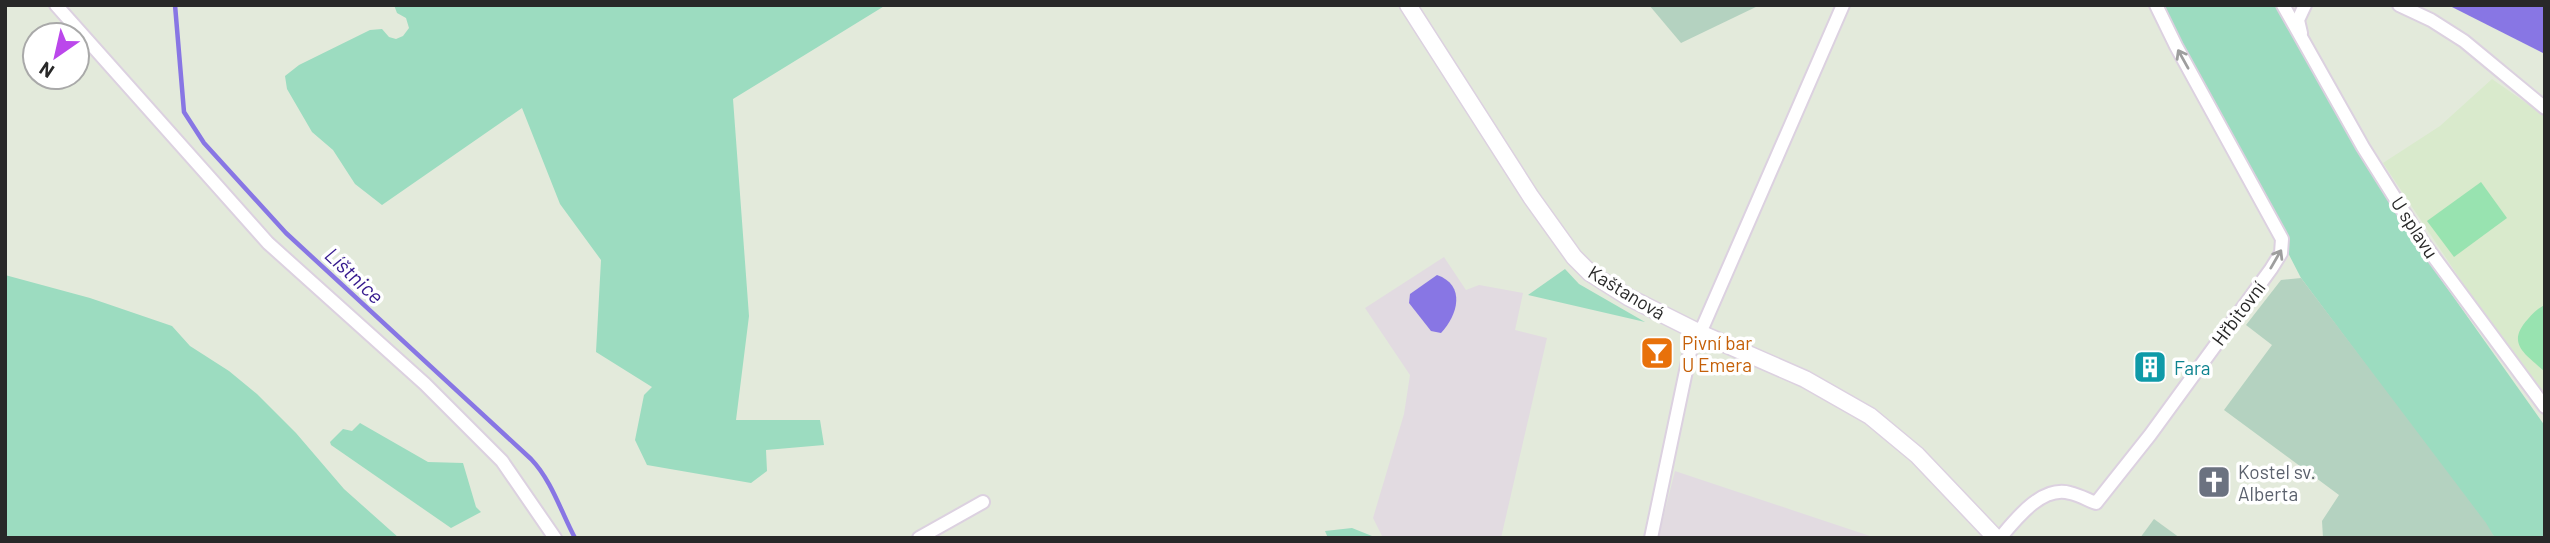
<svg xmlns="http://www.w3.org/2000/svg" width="2550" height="543" font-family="Barlow,sans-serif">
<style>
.industrial{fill:#e2dbe1}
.education{fill:#d9eacc}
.green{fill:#9cdcc0}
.cemetery{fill:#b4d2c0}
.pitch{fill:#98e3b0}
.water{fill:#8876e4}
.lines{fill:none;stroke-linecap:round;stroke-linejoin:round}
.stream{stroke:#8876e4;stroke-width:4.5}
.minor-casing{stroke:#dcd1e0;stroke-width:16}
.tertiary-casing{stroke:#dcd1e0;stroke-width:19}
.minor{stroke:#fff;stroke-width:12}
.tertiary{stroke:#fff;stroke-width:16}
.oneway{stroke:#9e9e9e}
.labels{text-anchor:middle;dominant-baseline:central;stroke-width:7;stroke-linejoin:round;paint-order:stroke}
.street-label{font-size:19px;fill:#282828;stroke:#fff}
.food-label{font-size:19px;fill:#c56008;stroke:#fff;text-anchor:start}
.culture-label{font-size:19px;fill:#0d838f;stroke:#fff;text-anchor:start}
.worship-label{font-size:19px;fill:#5b616d;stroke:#fff;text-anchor:start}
.water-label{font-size:21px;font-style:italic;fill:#34188d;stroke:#fff}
</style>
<rect width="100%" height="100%" fill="#e3eadb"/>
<g class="industrial">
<path d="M1444 257 1466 290 1479 285 1523 293 1515 330 1547 338 1501 538H1383L1373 518 1404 414 1410 375 1365 308Z"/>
<path d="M1675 471 1876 538H1658Z"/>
</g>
<path class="education" d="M2492 79 2545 116V398L2470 294 2383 163 2440 126Z"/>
<g class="green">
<path d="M394 5H886L733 99 749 316 736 420H820L824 445 766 450 767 471 751 483 647 465 635 440 644 395 652 387 596 352 601 260 560 204 522 108 382 205 355 184 333 150 312 132 287 89 285 76 299 65 370 30 382 29 389 37 396 39 403 36 409 28 406 18 397 13Z"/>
<path d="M2160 5H2275L2413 240 2545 426V538H2495L2301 278Z"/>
<path d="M1565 269 1579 284 1645 322 1528 295Z"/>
<path d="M5 275 90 298 172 326 190 346 229 371 257 394 296 433 344 489 399 538H5Z"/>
<path d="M360 423 428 462 463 463 476 507 481 512 451 528 331 445 330 442 343 429 352 431Z"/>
<path d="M1352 528 1377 538H1328L1325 531Z"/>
</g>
<g class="cemetery">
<path d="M1649 5H1760L1681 43Z"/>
<path d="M2301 278 2486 523 2495 538H2323L2322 521 2339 495 2224 410 2272 345 2246 325 2281 280Z"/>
<path d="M2154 519 2180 538H2140Z"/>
</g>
<g class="pitch">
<path d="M2481 182 2507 218 2454 257 2427 221Z"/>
<path d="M2545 305V372C2526 354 2505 344 2528 319 2533 313 2538 308 2545 305Z"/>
</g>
<g class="water">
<path d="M2448 5H2545V54Z"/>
<path d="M1437 275C1466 285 1458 315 1441 333L1431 331 1409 303 1410 294Z"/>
</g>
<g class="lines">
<path class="stream" d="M175 5 184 112 204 143 286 233 531 459C552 481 561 512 575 538"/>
<defs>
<g id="minor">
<path d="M56 5 268 243 425 384 502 461 555 538"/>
<path d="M2283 5 2363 147 2422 241 2545 407"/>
<path d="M2399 5 2431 20 2464 41 2545 108"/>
<path d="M2301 33 2298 20 2305 5"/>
<path d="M919 538 983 502"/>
<path d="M1651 538 1691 347 1704 324 1843 5"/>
<path d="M2000 538C2016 519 2042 485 2070 493 2079 495 2088 500 2096 503L2150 435 2271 269 2281 253 2282 239 2176 46 2156 5"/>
</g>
<path id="tertiary" d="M1408 5 1531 197 1574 257 1590 273 1628 297 1700 333 1805 379 1870 416 1917 455 1996 538"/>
</defs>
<use href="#minor" class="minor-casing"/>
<use href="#tertiary" class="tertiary-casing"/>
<use href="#minor" class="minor"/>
<use href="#tertiary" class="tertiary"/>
</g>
<defs><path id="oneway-shaft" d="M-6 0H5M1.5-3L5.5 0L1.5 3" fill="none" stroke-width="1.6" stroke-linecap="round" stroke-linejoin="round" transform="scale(1.75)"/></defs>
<g class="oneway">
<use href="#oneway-shaft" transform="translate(2183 59) rotate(-119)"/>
<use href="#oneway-shaft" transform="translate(2276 259) rotate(-60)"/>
</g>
<defs>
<symbol id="bar-square" viewBox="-11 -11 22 22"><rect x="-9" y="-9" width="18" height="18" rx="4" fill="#e8710a" stroke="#fff"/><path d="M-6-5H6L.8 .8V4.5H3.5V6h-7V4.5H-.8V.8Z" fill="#fff"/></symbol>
<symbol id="building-square" viewBox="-11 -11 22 22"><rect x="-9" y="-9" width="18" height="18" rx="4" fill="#0f9aa8" stroke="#fff"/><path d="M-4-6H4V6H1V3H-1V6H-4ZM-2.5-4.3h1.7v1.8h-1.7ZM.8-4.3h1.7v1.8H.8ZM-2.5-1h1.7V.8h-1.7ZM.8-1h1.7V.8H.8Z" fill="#fff"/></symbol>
<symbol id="church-square" viewBox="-11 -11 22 22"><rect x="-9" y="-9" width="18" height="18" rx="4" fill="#6b7280" stroke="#fff"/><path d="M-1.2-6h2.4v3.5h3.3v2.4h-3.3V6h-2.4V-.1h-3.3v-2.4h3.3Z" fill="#fff"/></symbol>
</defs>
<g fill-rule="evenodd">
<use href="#bar-square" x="1638" y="334" width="38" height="38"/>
<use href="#building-square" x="2131" y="348" width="38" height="38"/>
<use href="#church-square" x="2195" y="463" width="38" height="38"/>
</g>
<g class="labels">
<g class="street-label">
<text transform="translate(2415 227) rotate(57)">U splavu</text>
<text transform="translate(1627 292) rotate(31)">Kaštanová</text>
<text transform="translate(2238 313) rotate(-53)">Hřbitovní</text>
</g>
<g class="food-label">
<text x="1682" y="342">Pivní bar<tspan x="1682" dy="22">U Emera</tspan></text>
</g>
<g class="culture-label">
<text x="2174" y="367">Fara</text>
</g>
<g class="worship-label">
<text x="2238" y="471">Kostel sv.<tspan x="2238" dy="22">Alberta</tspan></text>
</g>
<g class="water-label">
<text transform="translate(355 275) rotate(43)">Líštnice</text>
</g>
</g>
<rect width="2550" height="543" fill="none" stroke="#282828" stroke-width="14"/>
<g transform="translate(56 56) rotate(214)"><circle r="33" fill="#ffffff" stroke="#a9a9a9" stroke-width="2"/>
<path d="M0-5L12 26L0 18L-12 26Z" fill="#bb47eb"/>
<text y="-10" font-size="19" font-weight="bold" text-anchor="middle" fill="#282828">N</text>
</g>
</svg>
